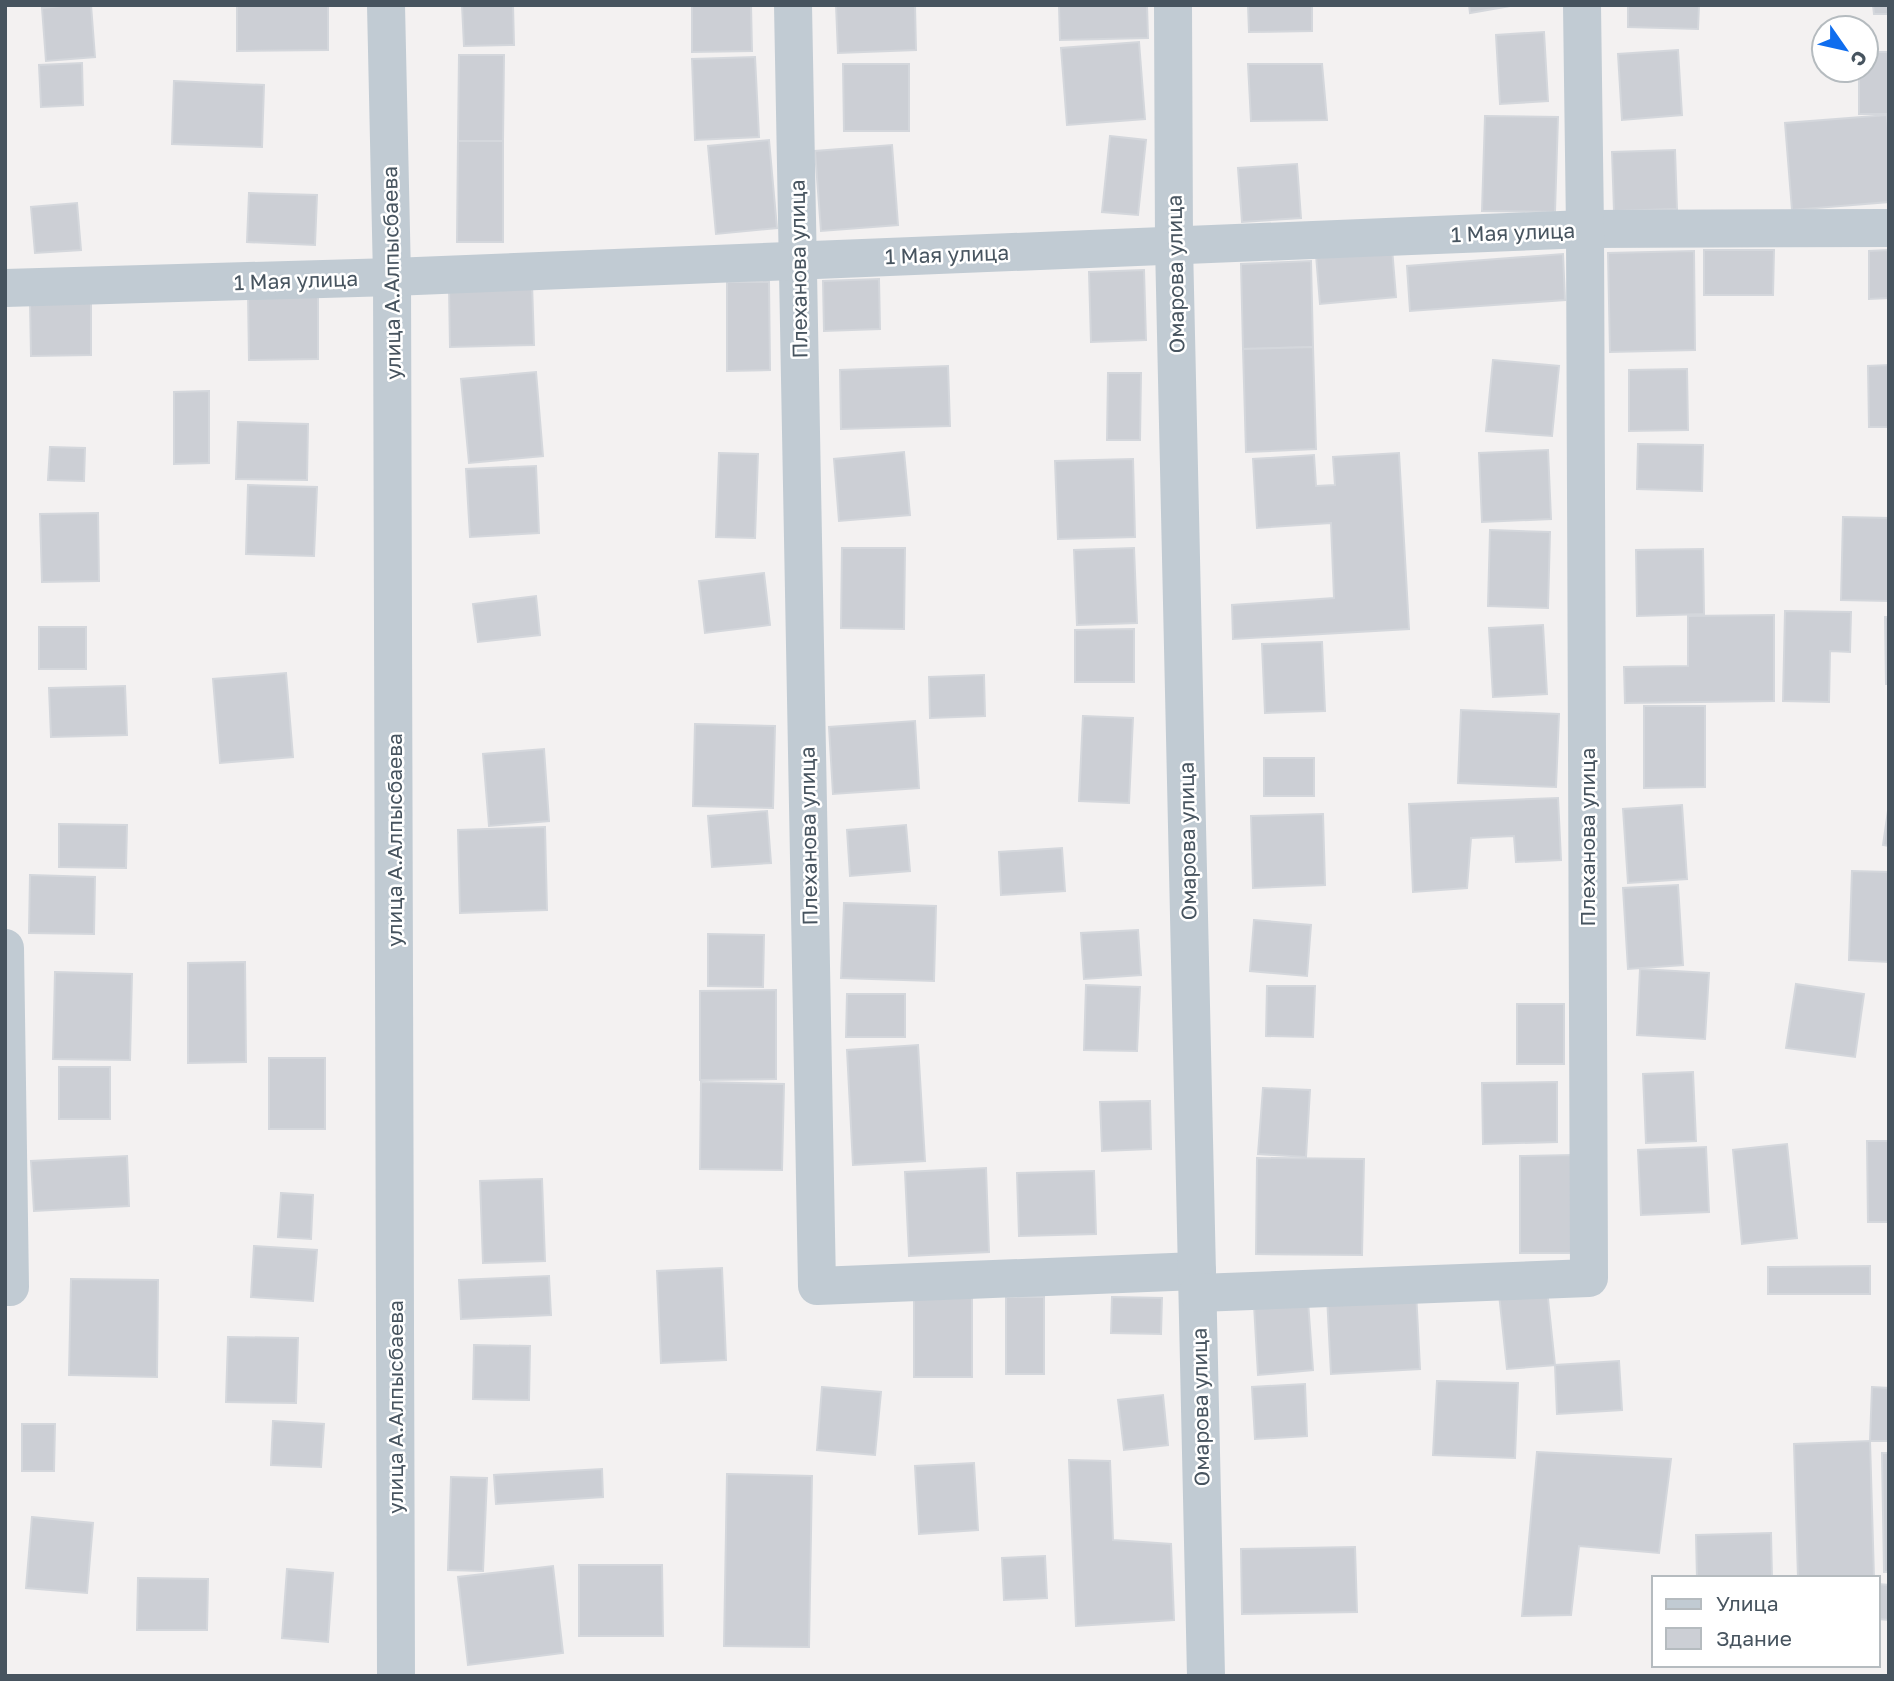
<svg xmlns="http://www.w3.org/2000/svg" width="1894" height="1681" font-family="'Golos Text',sans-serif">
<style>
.building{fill:#cccfd5;stroke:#d4d7dc;stroke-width:2}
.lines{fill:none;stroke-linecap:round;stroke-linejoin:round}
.minor{stroke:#c1cbd3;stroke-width:38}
.labels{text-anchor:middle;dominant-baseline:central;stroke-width:5;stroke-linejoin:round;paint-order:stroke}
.street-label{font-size:21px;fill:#47545f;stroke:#fff}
</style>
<rect width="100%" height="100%" fill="#f3f1f1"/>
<g class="building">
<path d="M71 5H91L95 57 46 61 42 8Z"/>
<path d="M237 5H328V50L237 51Z"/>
<path d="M462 5H513L514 45 464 46Z"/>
<path d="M692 5H751L752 51 692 52Z"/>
<path d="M836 5H915L916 50 838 53Z"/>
<path d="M1059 5H1147L1148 38 1060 40Z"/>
<path d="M1248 5H1312V31L1249 32Z"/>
<path d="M1469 5H1516L1470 13Z"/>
<path d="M1628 5H1699L1698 29 1628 27Z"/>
<path d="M1873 5H1889V14H1874Z"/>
<path d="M1544 32 1548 101 1500 104 1496 35Z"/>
<path d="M1139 42 1145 119 1067 125 1061 48Z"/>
<path d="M1678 50 1682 115 1622 120 1618 54Z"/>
<path d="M1866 52H1889V114H1859V70H1866Z"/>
<path d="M459 55H504L503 141H458Z"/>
<path d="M755 57 759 137 695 140 692 59Z"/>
<path d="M82 63 83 105 41 107 39 65Z"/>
<path d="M843 64H909V131H844Z"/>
<path d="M1248 64H1322L1327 120 1251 121Z"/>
<path d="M174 81 264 85 262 147 172 144Z"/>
<path d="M1887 115 1889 142V202L1792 210 1785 123Z"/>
<path d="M1485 116 1558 117 1555 212 1482 211Z"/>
<path d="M1110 136 1146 140 1138 215 1102 212Z"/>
<path d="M769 140 777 228 716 234 708 146Z"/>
<path d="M458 141H503V242H457Z"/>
<path d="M892 145 898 225 821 231 815 151Z"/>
<path d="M1675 150 1677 209 1614 211 1612 152Z"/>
<path d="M1297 164 1301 218 1242 222 1238 168Z"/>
<path d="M249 193 317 195 315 245 247 242Z"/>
<path d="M77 203 81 250 35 253 31 207Z"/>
<path d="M1392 248 1396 297 1320 304 1316 255Z"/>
<path d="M1704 250H1774L1773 295H1704Z"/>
<path d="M1889 250V298L1869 299V251Z"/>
<path d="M1694 251 1695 350 1610 352 1608 253Z"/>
<path d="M1563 254 1565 300 1410 311 1407 266Z"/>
<path d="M1311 261 1313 347 1243 349 1241 264Z"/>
<path d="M1144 270 1146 340 1091 342 1089 272Z"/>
<path d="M879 279 880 329 824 331 823 281Z"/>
<path d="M727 282H769L770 370 727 371Z"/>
<path d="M532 283 534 345 450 347 449 286Z"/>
<path d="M318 293V359L249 360 248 294Z"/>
<path d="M30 302H91V355L31 356Z"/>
<path d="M1313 347 1316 449 1246 452 1243 349Z"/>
<path d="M1493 360 1559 366 1552 436 1486 431Z"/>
<path d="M1889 365V427H1869L1868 366Z"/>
<path d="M948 366 950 426 841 429 840 370Z"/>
<path d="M1687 369 1688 430 1629 431V370Z"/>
<path d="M536 372 543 456 469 463 461 379Z"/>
<path d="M1108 373H1141L1140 440H1107Z"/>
<path d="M209 391V463L174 464V392Z"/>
<path d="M238 422 308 424 307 480 236 479Z"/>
<path d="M1638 444 1703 445 1702 491 1637 489Z"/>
<path d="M50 447 85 448 84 481 48 480Z"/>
<path d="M1548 450 1551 519 1482 522 1479 453Z"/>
<path d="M904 452 910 515 839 521 834 459Z"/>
<path d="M719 453 758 454 755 538 716 537Z"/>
<path d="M1399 453 1409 629 1233 639 1232 605 1334 598 1331 523 1257 528 1253 459 1314 455 1316 486 1335 485 1333 457Z"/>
<path d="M1133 459 1135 537 1058 539 1055 461Z"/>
<path d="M536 466 539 533 470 537 466 469Z"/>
<path d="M248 485 317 487 314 556 246 554Z"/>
<path d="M98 513 99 581 42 582 40 514Z"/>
<path d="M1843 517 1889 518V601L1841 600Z"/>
<path d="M1490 530 1550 532 1548 608 1488 606Z"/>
<path d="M842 548H905L904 629 841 628Z"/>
<path d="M1134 548 1137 623 1077 625 1074 550Z"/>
<path d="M1703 549 1704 614 1637 616 1636 550Z"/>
<path d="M764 573 770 625 705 633 699 581Z"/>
<path d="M536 596 540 635 478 642 473 604Z"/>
<path d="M1785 611 1851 612 1850 652 1830 651 1829 702 1783 701Z"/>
<path d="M1774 615V701L1625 703 1624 667 1688 666V616Z"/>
<path d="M1885 617H1889V684H1886Z"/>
<path d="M1543 625 1547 694 1493 697 1489 628Z"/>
<rect x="39" y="627" width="47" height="42"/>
<path d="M1134 629V682H1075V630Z"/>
<path d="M1322 642 1325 711 1265 713 1262 644Z"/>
<path d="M286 673 293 757 220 763 213 679Z"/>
<path d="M984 675 985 716 930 718 929 677Z"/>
<path d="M125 686 127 735 51 737 49 688Z"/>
<path d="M1644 706H1705V787L1644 788Z"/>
<path d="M1461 710 1559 714 1556 787 1458 783Z"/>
<path d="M1083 716 1133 718 1129 803 1079 801Z"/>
<path d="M915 721 919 788 833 794 829 727Z"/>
<path d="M695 724 775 726 773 808 693 806Z"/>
<path d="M544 749 549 821 489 826 483 754Z"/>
<rect x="1264" y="758" width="50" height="38"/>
<path d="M1558 798 1561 860 1516 862 1514 836 1471 838 1467 888 1413 892 1409 804Z"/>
<path d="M1889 804V846L1883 845Z"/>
<path d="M1682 805 1687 879 1628 883 1623 809Z"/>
<path d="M767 811 771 863 712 867 708 816Z"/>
<path d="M1323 814 1325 885 1253 888 1251 816Z"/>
<path d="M59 824 127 825 126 868 59 867Z"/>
<path d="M906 825 910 871 850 876 847 830Z"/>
<path d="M545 827 547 910 460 913 458 830Z"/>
<path d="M1062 848 1065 891 1001 895 999 852Z"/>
<path d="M1852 871 1889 872V962L1849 960Z"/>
<path d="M30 875 95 877 94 934 29 933Z"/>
<path d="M1678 885 1683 965 1628 969 1623 888Z"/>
<path d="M844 903 936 906 934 981 841 978Z"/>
<path d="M1254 920 1311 925 1307 976 1250 971Z"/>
<path d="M1138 930 1141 975 1084 979 1081 933Z"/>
<path d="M708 934 764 935 763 987 708 986Z"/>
<path d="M245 962 246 1062 188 1063V963Z"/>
<path d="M1640 969 1709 973 1705 1039 1637 1035Z"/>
<path d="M55 972 132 974 130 1060 53 1059Z"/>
<path d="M1796 984 1864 994 1855 1057 1786 1048Z"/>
<path d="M1086 985 1140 987 1137 1051 1084 1050Z"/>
<path d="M1267 986H1315L1313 1037 1266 1036Z"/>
<path d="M776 990V1079L700 1080V991Z"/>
<path d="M847 994H905V1037H846Z"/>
<rect x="1517" y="1004" width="47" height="60"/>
<path d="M918 1045 925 1161 853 1165 847 1050Z"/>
<rect x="269" y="1058" width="56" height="71"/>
<rect x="59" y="1067" width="51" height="52"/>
<path d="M1693 1072 1696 1141 1646 1143 1643 1074Z"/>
<path d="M701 1082 784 1084 782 1170 700 1169Z"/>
<path d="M1557 1082V1142L1483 1144 1482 1083Z"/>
<path d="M1263 1088 1310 1090 1306 1157 1258 1154Z"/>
<path d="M1150 1101 1151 1149 1102 1151 1100 1102Z"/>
<path d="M1867 1141H1889V1222H1868Z"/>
<path d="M1787 1144 1797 1238 1742 1244 1733 1150Z"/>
<path d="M1706 1147 1709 1212 1641 1215 1638 1150Z"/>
<path d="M1573 1155 1574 1253H1520V1156Z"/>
<path d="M127 1156 129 1206 34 1211 31 1161Z"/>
<path d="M1257 1158 1364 1159 1362 1255 1256 1254Z"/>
<path d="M986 1168 989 1252 909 1256 905 1172Z"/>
<path d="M1094 1171 1096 1234 1019 1236 1017 1173Z"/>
<path d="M542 1179 545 1261 483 1263 480 1181Z"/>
<path d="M281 1193 313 1195 311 1239 278 1237Z"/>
<path d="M254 1246 317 1250 313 1301 251 1297Z"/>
<path d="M1870 1266V1294H1768V1267Z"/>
<path d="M722 1268 726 1360 661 1363 657 1271Z"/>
<path d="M549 1276 551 1315 461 1319 459 1280Z"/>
<path d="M71 1279 158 1280 157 1377 69 1375Z"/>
<path d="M1547 1289 1555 1365 1507 1369 1499 1294Z"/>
<path d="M1416 1291 1420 1369 1331 1374 1327 1296Z"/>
<path d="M972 1293V1377H914V1294Z"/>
<rect x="1006" y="1297" width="38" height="77"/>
<path d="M1112 1297 1162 1298 1161 1334 1111 1333Z"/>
<path d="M1308 1301 1313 1370 1258 1375 1254 1305Z"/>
<path d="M228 1337 298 1338 296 1403 226 1402Z"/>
<path d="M474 1345 530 1346 529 1400 473 1399Z"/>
<path d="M1619 1361 1622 1410 1557 1414 1555 1365Z"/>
<path d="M1437 1381 1518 1383 1515 1458 1433 1455Z"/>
<path d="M1305 1384 1307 1436 1255 1439 1252 1387Z"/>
<path d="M822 1387 881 1392 875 1455 817 1450Z"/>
<path d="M1872 1387 1889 1388V1441H1870Z"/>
<path d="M1163 1395 1168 1445 1124 1450 1118 1400Z"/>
<path d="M273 1421 324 1424 321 1467 271 1465Z"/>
<path d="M22 1424H55L54 1471H22Z"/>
<path d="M1870 1441 1874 1578H1798L1794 1444Z"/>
<path d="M1537 1452 1671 1459 1659 1553 1579 1546 1571 1615 1522 1616Z"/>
<path d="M1882 1453H1889V1572H1884Z"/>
<path d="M1069 1460 1110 1461 1113 1540 1171 1544 1174 1620 1076 1626Z"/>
<path d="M974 1463 978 1530 919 1534 915 1466Z"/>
<path d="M602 1469 603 1497 496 1504 494 1475Z"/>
<path d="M727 1474 812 1476 809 1647 724 1646Z"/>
<path d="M451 1477 487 1478 483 1571 448 1570Z"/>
<path d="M32 1517 93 1523 87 1593 26 1588Z"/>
<path d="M1771 1533 1772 1578H1697L1696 1535Z"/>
<path d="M1355 1547 1357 1612 1242 1614 1241 1549Z"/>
<path d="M1045 1556 1047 1598 1004 1600 1002 1558Z"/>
<path d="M579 1565H662L663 1636H579Z"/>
<path d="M553 1566 563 1653 468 1665 458 1577Z"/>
<path d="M287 1569 333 1573 328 1642 282 1638Z"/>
<path d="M138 1578 208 1579 207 1630H137Z"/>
<path d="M1878 1584 1889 1585V1620L1878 1619Z"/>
</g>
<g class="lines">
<g class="minor">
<path d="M386 5 392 277 396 1676"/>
<path d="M793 5 817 1286 1197 1271"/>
<path d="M1173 5 1174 245 1206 1676"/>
<path d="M5 288 392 277 1585 229 1889 228"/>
<path d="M5 948 10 1287H5"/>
<path d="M1198 1293 1589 1278 1585 229 1582 5"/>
</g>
</g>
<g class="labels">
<g class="street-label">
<text transform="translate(1513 232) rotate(-2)">1 Мая улица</text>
<text transform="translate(947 254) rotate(-2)">1 Мая улица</text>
<text transform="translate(798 269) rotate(-91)">Плеханова улица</text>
<text transform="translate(391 273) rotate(-91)">улица А.Алпысбаева</text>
<text transform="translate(1175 274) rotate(-91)">Омарова улица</text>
<text transform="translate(296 280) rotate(-2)">1 Мая улица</text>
<text transform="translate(808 836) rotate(-91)">Плеханова улица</text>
<text transform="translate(1587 837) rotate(-90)">Плеханова улица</text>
<text transform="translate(394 840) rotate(-90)">улица А.Алпысбаева</text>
<text transform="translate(1187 841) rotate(-91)">Омарова улица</text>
<text transform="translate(395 1407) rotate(-90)">улица А.Алпысбаева</text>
<text transform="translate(1200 1407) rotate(-91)">Омарова улица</text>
</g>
</g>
<rect width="1894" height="1681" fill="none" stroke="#47545f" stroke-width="14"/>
<rect x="1652" y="1576" width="228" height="91" fill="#ffffff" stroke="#b5bbbf" stroke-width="2"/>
<rect x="1666" y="1599" width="35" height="10" fill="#c1cbd3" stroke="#b5bbbf" stroke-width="2"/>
<text x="1716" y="1611" font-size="21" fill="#47545f">Улица</text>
<rect x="1666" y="1628" width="35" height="21" fill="#cccfd5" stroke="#b5bbbf" stroke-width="2"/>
<text x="1716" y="1646" font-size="21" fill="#47545f">Здание</text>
<g transform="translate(1845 49) rotate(124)"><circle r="33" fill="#ffffff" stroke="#b5bbbf" stroke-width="2"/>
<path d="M0-5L12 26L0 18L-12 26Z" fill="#0f6dee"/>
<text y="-10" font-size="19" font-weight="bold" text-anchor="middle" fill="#47545f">С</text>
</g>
</svg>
